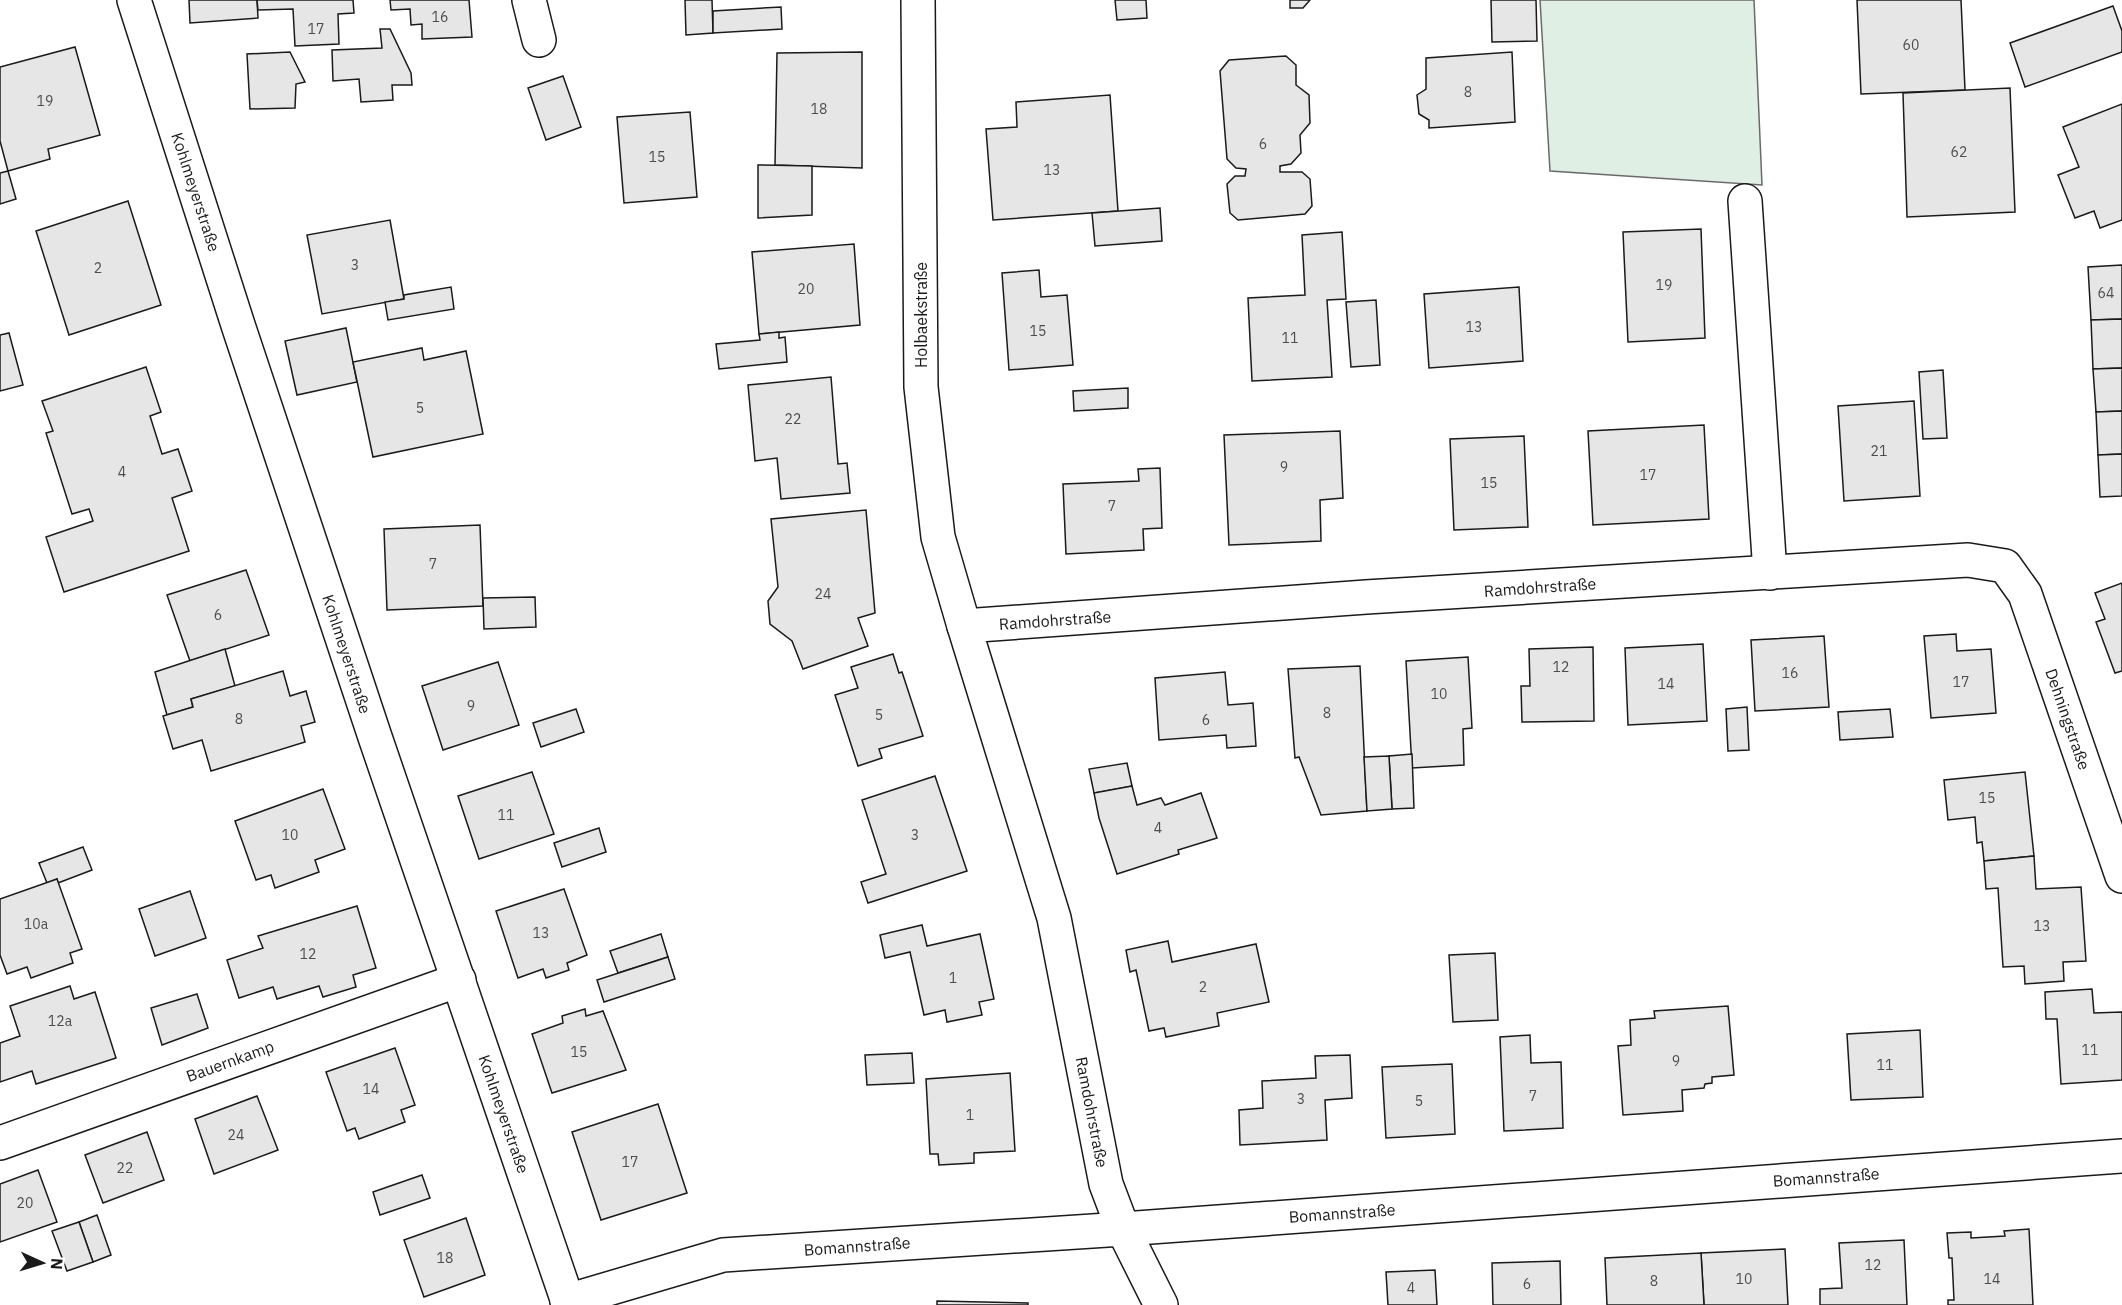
<svg xmlns="http://www.w3.org/2000/svg" width="2122" height="1305" font-family="'IBM Plex Sans',sans-serif">
<style>
.green{fill:#e0efe3;stroke:#6a6a6a;stroke-width:1.5}
.building{fill:#e6e6e6;stroke:#1a1a1a;stroke-width:1.5}
.lines{fill:none;stroke-linecap:round;stroke-linejoin:round}
.minor-casing{stroke:#1a1a1a;stroke-width:36}
.minor{stroke:#fff;stroke-width:33}
.labels{text-anchor:middle;dominant-baseline:central;stroke-width:4.5;stroke-linejoin:round;paint-order:stroke}
.number-label{font-size:14px;fill:#4d4d4d}
.street-label{font-size:16px;fill:#1a1a1a;stroke:#fff}
</style>
<rect width="100%" height="100%" fill="#fff"/>
<path class="green" d="M1540 0H1754L1762 185 1550 171Z"/>
<g class="building">
<path d="M189 0H257L258 18 190 23Z"/>
<path d="M257 0H353L354 13 338 14 339 44 295 46 293 9 258 10Z"/>
<path d="M390 0H469L472 37 422 39V24L411 25 410 9 391 10Z"/>
<path d="M685 0H712L713 33 686 35Z"/>
<path d="M1115 0H1146L1147 18 1117 20Z"/>
<path d="M1290 0H1310L1303 8H1290Z"/>
<path d="M1491 0H1536L1537 41 1492 42Z"/>
<path d="M1857 0H1961L1965 90 1861 94Z"/>
<path d="M2113 6 2122 31V52L2025 87 2010 43Z"/>
<path d="M781 7 782 29 713 33V11Z"/>
<path d="M380 29H390L411 73 412 85H392L393 100 361 102 359 79 333 81 332 50 382 48Z"/>
<path d="M75 47 100 135 48 149 50 159 8 171 0 141V67Z"/>
<path d="M290 52 305 82 296 84 295 108 250 109 247 54Z"/>
<path d="M862 52V168L775 165 777 53Z"/>
<path d="M1512 52 1515 122 1429 128V120L1419 114 1417 95 1426 89V58Z"/>
<path d="M1286 56 1296 65V85L1309 95 1310 123 1300 135 1301 153 1291 164 1280 166V172H1302L1310 179 1312 206 1305 214 1238 220 1230 213 1227 184 1235 176H1245L1246 169 1236 168 1227 159 1220 71 1229 60Z"/>
<path d="M563 76 581 127 546 140 528 88Z"/>
<path d="M2010 88 2015 212 1907 217 1903 93Z"/>
<path d="M1110 95 1118 211 993 220 986 129 1017 127 1016 102Z"/>
<path d="M2122 104V220L2100 228 2094 211 2075 218 2058 175 2079 167 2063 127Z"/>
<path d="M690 112 697 197 624 203 617 117Z"/>
<path d="M758 165 812 166V215L758 218Z"/>
<path d="M8 171 16 199 0 204V173Z"/>
<path d="M128 201 161 305 69 335 36 231Z"/>
<path d="M1160 208 1162 241 1095 246 1092 213Z"/>
<path d="M390 220 404 299 322 314 307 235Z"/>
<path d="M1701 229 1705 338 1628 342 1623 232Z"/>
<path d="M1342 232 1346 299 1327 300 1332 377 1252 381 1248 298 1305 295 1302 235Z"/>
<path d="M854 244 860 325 759 334 752 252Z"/>
<path d="M2122 265V319L2091 320 2088 267Z"/>
<path d="M1039 270 1041 297 1067 295 1073 365 1009 370 1002 273Z"/>
<path d="M451 287 454 309 388 320 385 302 404 299V295Z"/>
<path d="M1519 287 1523 361 1429 368 1424 294Z"/>
<path d="M1376 300 1380 365 1351 367 1346 302Z"/>
<path d="M2122 319V368L2093 369 2091 320Z"/>
<path d="M346 328 357 382 297 395 285 341Z"/>
<path d="M779 332V338L785 337 787 362 719 369 716 344 760 340 759 334Z"/>
<path d="M9 333 23 385 0 391V335Z"/>
<path d="M422 348 424 360 466 351 483 434 373 457 353 362Z"/>
<path d="M146 367 161 412 150 416 162 454 178 449 192 491 172 498 189 551 64 592 46 537 93 521 89 509 72 514 46 433 53 431 42 401Z"/>
<path d="M2122 368V411L2096 412 2093 369Z"/>
<path d="M1943 370 1947 438 1923 439 1919 372Z"/>
<path d="M831 377 838 464 847 463 850 493 781 499 777 458 755 461 748 385Z"/>
<path d="M1128 388V408L1074 411 1073 391Z"/>
<path d="M1914 401 1920 496 1844 501 1838 406Z"/>
<path d="M2122 411V454L2098 455 2096 412Z"/>
<path d="M1704 425 1709 519 1593 525 1588 431Z"/>
<path d="M1340 431 1343 498 1320 500 1321 541 1229 545 1224 435Z"/>
<path d="M1524 436 1528 527 1454 530 1450 439Z"/>
<path d="M2122 454V496L2100 497 2098 455Z"/>
<path d="M1160 468 1162 528 1143 529 1144 550 1066 554 1063 484 1139 481 1138 469Z"/>
<path d="M866 510 875 613 858 618 868 646 803 669 792 641 770 624 768 601 778 587 771 519Z"/>
<path d="M480 525 483 606 387 610 384 529Z"/>
<path d="M246 570 269 635 190 661 167 595Z"/>
<path d="M2122 583V671L2115 673 2096 622 2105 619 2095 593Z"/>
<path d="M535 597 536 627 484 629 483 598Z"/>
<path d="M1956 634 1957 651 1991 649 1996 713 1931 718 1924 636Z"/>
<path d="M1824 636 1829 707 1755 711 1751 640Z"/>
<path d="M1703 644 1707 721 1628 725 1625 648Z"/>
<path d="M1593 647 1594 721 1522 722 1521 686H1530L1529 649Z"/>
<path d="M225 649 235 686 191 699 193 707 167 715 155 672Z"/>
<path d="M893 654 899 673 902 672 923 736 879 749 882 758 858 766 835 695 858 688 851 667Z"/>
<path d="M1468 657 1472 728 1463 729 1464 765 1412 768 1406 661Z"/>
<path d="M498 662 519 725 443 750 422 686Z"/>
<path d="M1360 666 1367 811 1321 815 1299 757 1295 758 1288 669Z"/>
<path d="M283 671 290 696 306 691 315 722 301 726 305 742 211 771 202 740 173 749 163 716 193 707 191 699Z"/>
<path d="M1225 672 1228 705 1253 703 1256 746 1227 748 1226 735 1159 740 1155 678Z"/>
<path d="M1747 707 1749 750 1728 751 1726 709Z"/>
<path d="M576 709 584 732 541 747 533 723Z"/>
<path d="M1890 709 1893 737 1840 740 1838 712Z"/>
<path d="M1412 754 1414 808 1392 809 1389 756Z"/>
<path d="M1389 756 1392 809 1367 811 1364 757Z"/>
<path d="M1127 763 1132 786 1094 793 1089 769Z"/>
<path d="M532 772 554 834 479 859 458 796Z"/>
<path d="M2025 772 2034 856 1984 861 1982 842 1977 843 1975 817 1948 820 1944 780Z"/>
<path d="M935 776 967 871 868 903 861 882 886 874 862 800Z"/>
<path d="M1132 786 1137 805 1161 798 1165 805 1201 793 1217 838 1178 850 1179 854 1117 874 1099 818 1094 793Z"/>
<path d="M323 789 345 849 315 860 319 872 275 888 271 875 256 880 235 821Z"/>
<path d="M599 828 606 852 562 867 554 843Z"/>
<path d="M83 847 92 870 58 883 57 879 47 883 39 863Z"/>
<path d="M2034 856 2036 889 2081 887 2086 961 2063 962 2064 981 2025 984 2024 966 2003 967 1998 888 1986 889 1984 861Z"/>
<path d="M57 879 82 949 70 953 73 963 31 978 27 967 7 974 0 955V899Z"/>
<path d="M564 889 587 955 567 963 569 970 546 978 543 969 518 978 496 911Z"/>
<path d="M190 891 206 938 155 956 139 909Z"/>
<path d="M357 906 376 968 353 975 356 987 323 997 319 986 277 999 273 987 239 998 227 960 263 948 258 936Z"/>
<path d="M922 925 927 946 980 934 994 999 979 1002 982 1015 947 1022 945 1010 924 1015 910 952 885 958 880 935Z"/>
<path d="M661 934 668 957 618 973 610 951Z"/>
<path d="M1168 941 1172 962 1256 944 1269 1002 1217 1013 1219 1026 1166 1037 1164 1028 1149 1031 1136 970 1130 972 1126 950Z"/>
<path d="M1495 953 1498 1020 1453 1022 1449 955Z"/>
<path d="M668 957 675 979 604 1002 597 980Z"/>
<path d="M70 986 74 999 95 992 116 1058 36 1084 32 1071 0 1082V1043L20 1036 10 1006Z"/>
<path d="M2092 989 2094 1013 2122 1012V1080L2061 1084 2057 1019H2046L2045 992Z"/>
<path d="M197 994 208 1028 162 1045 151 1008Z"/>
<path d="M1728 1006 1734 1075 1712 1077V1083L1705 1084 1704 1088 1682 1090 1683 1111 1623 1115 1618 1046 1631 1045 1630 1020 1655 1018 1654 1011Z"/>
<path d="M585 1009 586 1016 603 1011 626 1070 552 1093 532 1034 563 1023 562 1016Z"/>
<path d="M1920 1030 1923 1097 1851 1100 1847 1034Z"/>
<path d="M1530 1035 1531 1063 1561 1062 1563 1128 1504 1131 1500 1037Z"/>
<path d="M395 1048 415 1105 401 1110 405 1122 359 1139 355 1128 347 1131 326 1072Z"/>
<path d="M912 1053 914 1083 867 1085 865 1055Z"/>
<path d="M1350 1055 1352 1098 1325 1100 1327 1140 1240 1145 1239 1110 1263 1108 1262 1081 1316 1078 1315 1056Z"/>
<path d="M1452 1064 1455 1134 1386 1138 1382 1067Z"/>
<path d="M1010 1073 1015 1151 974 1153V1163L939 1165 938 1154H930L926 1079Z"/>
<path d="M257 1096 278 1150 214 1174 195 1119Z"/>
<path d="M658 1104 687 1193 601 1220 572 1132Z"/>
<path d="M147 1132 164 1180 103 1203 85 1155Z"/>
<path d="M38 1170 57 1222 0 1242V1184Z"/>
<path d="M422 1175 430 1198 380 1215 373 1192Z"/>
<path d="M97 1215 111 1255 93 1262 79 1222Z"/>
<path d="M466 1218 485 1275 424 1297 404 1240Z"/>
<path d="M79 1222 93 1262 67 1271 52 1231Z"/>
<path d="M2029 1229 2033 1305H1948V1300H1954L1952 1258H1949L1947 1233 1971 1232V1238L2005 1236 2004 1231Z"/>
<path d="M1904 1240 1907 1305H1820V1289L1842 1288 1839 1243Z"/>
<path d="M1785 1249 1788 1305H1704L1701 1253Z"/>
<path d="M1701 1253 1704 1305H1607L1605 1258Z"/>
<path d="M1560 1261 1561 1305H1493L1492 1263Z"/>
<path d="M1435 1270 1437 1305H1388L1386 1272Z"/>
<path d="M937 1301 1028 1303V1305H937Z"/>
</g>
<g class="lines">
<defs>
<g id="minor">
<path d="M134 0 238 325 375 737 569 1305"/>
<path d="M529 0 539 40"/>
<path d="M918 0 921 387 938 537 964 626"/>
<path d="M1745 201 1770 573"/>
<path d="M0 1143 459 980"/>
<path d="M567 1301 723 1255 1123 1229 2122 1156"/>
<path d="M1161 1305 1123 1229 1106 1184 1054 918 964 626 1366 597 1968 560 2005 566 2025 594 2122 876"/>
</g>
</defs>
<use href="#minor" class="minor-casing"/>
<use href="#minor" class="minor"/>
</g>
<g class="labels">
<g class="number-label">
<text x="440" y="17">16</text>
<text x="316" y="29">17</text>
<text x="1911" y="45">60</text>
<text x="1468" y="92">8</text>
<text x="45" y="101">19</text>
<text x="819" y="109">18</text>
<text x="1263" y="144">6</text>
<text x="1959" y="152">62</text>
<text x="657" y="157">15</text>
<text x="1052" y="170">13</text>
<text x="355" y="265">3</text>
<text x="98" y="268">2</text>
<text x="1664" y="285">19</text>
<text x="806" y="289">20</text>
<text x="2106" y="293">64</text>
<text x="1474" y="327">13</text>
<text x="1038" y="331">15</text>
<text x="1290" y="338">11</text>
<text x="420" y="408">5</text>
<text x="793" y="419">22</text>
<text x="1879" y="451">21</text>
<text x="1284" y="467">9</text>
<text x="122" y="472">4</text>
<text x="1648" y="475">17</text>
<text x="1489" y="483">15</text>
<text x="1112" y="506">7</text>
<text x="433" y="564">7</text>
<text x="823" y="594">24</text>
<text x="218" y="615">6</text>
<text x="1561" y="667">12</text>
<text x="1790" y="673">16</text>
<text x="1961" y="682">17</text>
<text x="1666" y="684">14</text>
<text x="1439" y="694">10</text>
<text x="471" y="706">9</text>
<text x="1327" y="713">8</text>
<text x="879" y="715">5</text>
<text x="239" y="719">8</text>
<text x="1206" y="720">6</text>
<text x="1987" y="798">15</text>
<text x="506" y="815">11</text>
<text x="1158" y="828">4</text>
<text x="290" y="835">10</text>
<text x="915" y="835">3</text>
<text x="36" y="924">10a</text>
<text x="2042" y="926">13</text>
<text x="541" y="933">13</text>
<text x="308" y="954">12</text>
<text x="953" y="978">1</text>
<text x="1203" y="987">2</text>
<text x="60" y="1021">12a</text>
<text x="2090" y="1050">11</text>
<text x="579" y="1052">15</text>
<text x="1676" y="1061">9</text>
<text x="1885" y="1065">11</text>
<text x="371" y="1089">14</text>
<text x="1533" y="1096">7</text>
<text x="1301" y="1099">3</text>
<text x="1419" y="1101">5</text>
<text x="970" y="1115">1</text>
<text x="236" y="1135">24</text>
<text x="630" y="1162">17</text>
<text x="125" y="1168">22</text>
<text x="25" y="1203">20</text>
<text x="445" y="1258">18</text>
<text x="1873" y="1265">12</text>
<text x="1744" y="1279">10</text>
<text x="1992" y="1279">14</text>
<text x="1654" y="1281">8</text>
<text x="1527" y="1284">6</text>
<text x="1411" y="1288">4</text>
</g>
<g class="street-label">
<text transform="translate(196 192) rotate(72)">Kohlmeyerstraße</text>
<text transform="translate(921 315) rotate(-90)">Holbaekstraße</text>
<text transform="translate(1540 587) rotate(-4)">Ramdohrstraße</text>
<text transform="translate(1055 620) rotate(-4)">Ramdohrstraße</text>
<text transform="translate(347 654) rotate(72)">Kohlmeyerstraße</text>
<text transform="translate(2068 719) rotate(71)">Dehningstraße</text>
<text transform="translate(230 1061) rotate(-20)">Bauernkamp</text>
<text transform="translate(1092 1112) rotate(79)">Ramdohrstraße</text>
<text transform="translate(504 1114) rotate(71)">Kohlmeyerstraße</text>
<text transform="translate(1826 1177) rotate(-4)">Bomannstraße</text>
<text transform="translate(1342 1213) rotate(-4)">Bomannstraße</text>
<text transform="translate(857 1246) rotate(-4)">Bomannstraße</text>
</g>
</g>
<g transform="translate(42 1263) rotate(94)" stroke="#ffffff" stroke-width="4.5" paint-order="stroke">
<path d="M0-4.5L10 22L0 15L-10 22Z" fill="#1a1a1a"/>
<text y="-9" font-size="16" font-weight="bold" text-anchor="middle" fill="#1a1a1a">N</text>
</g>
</svg>
